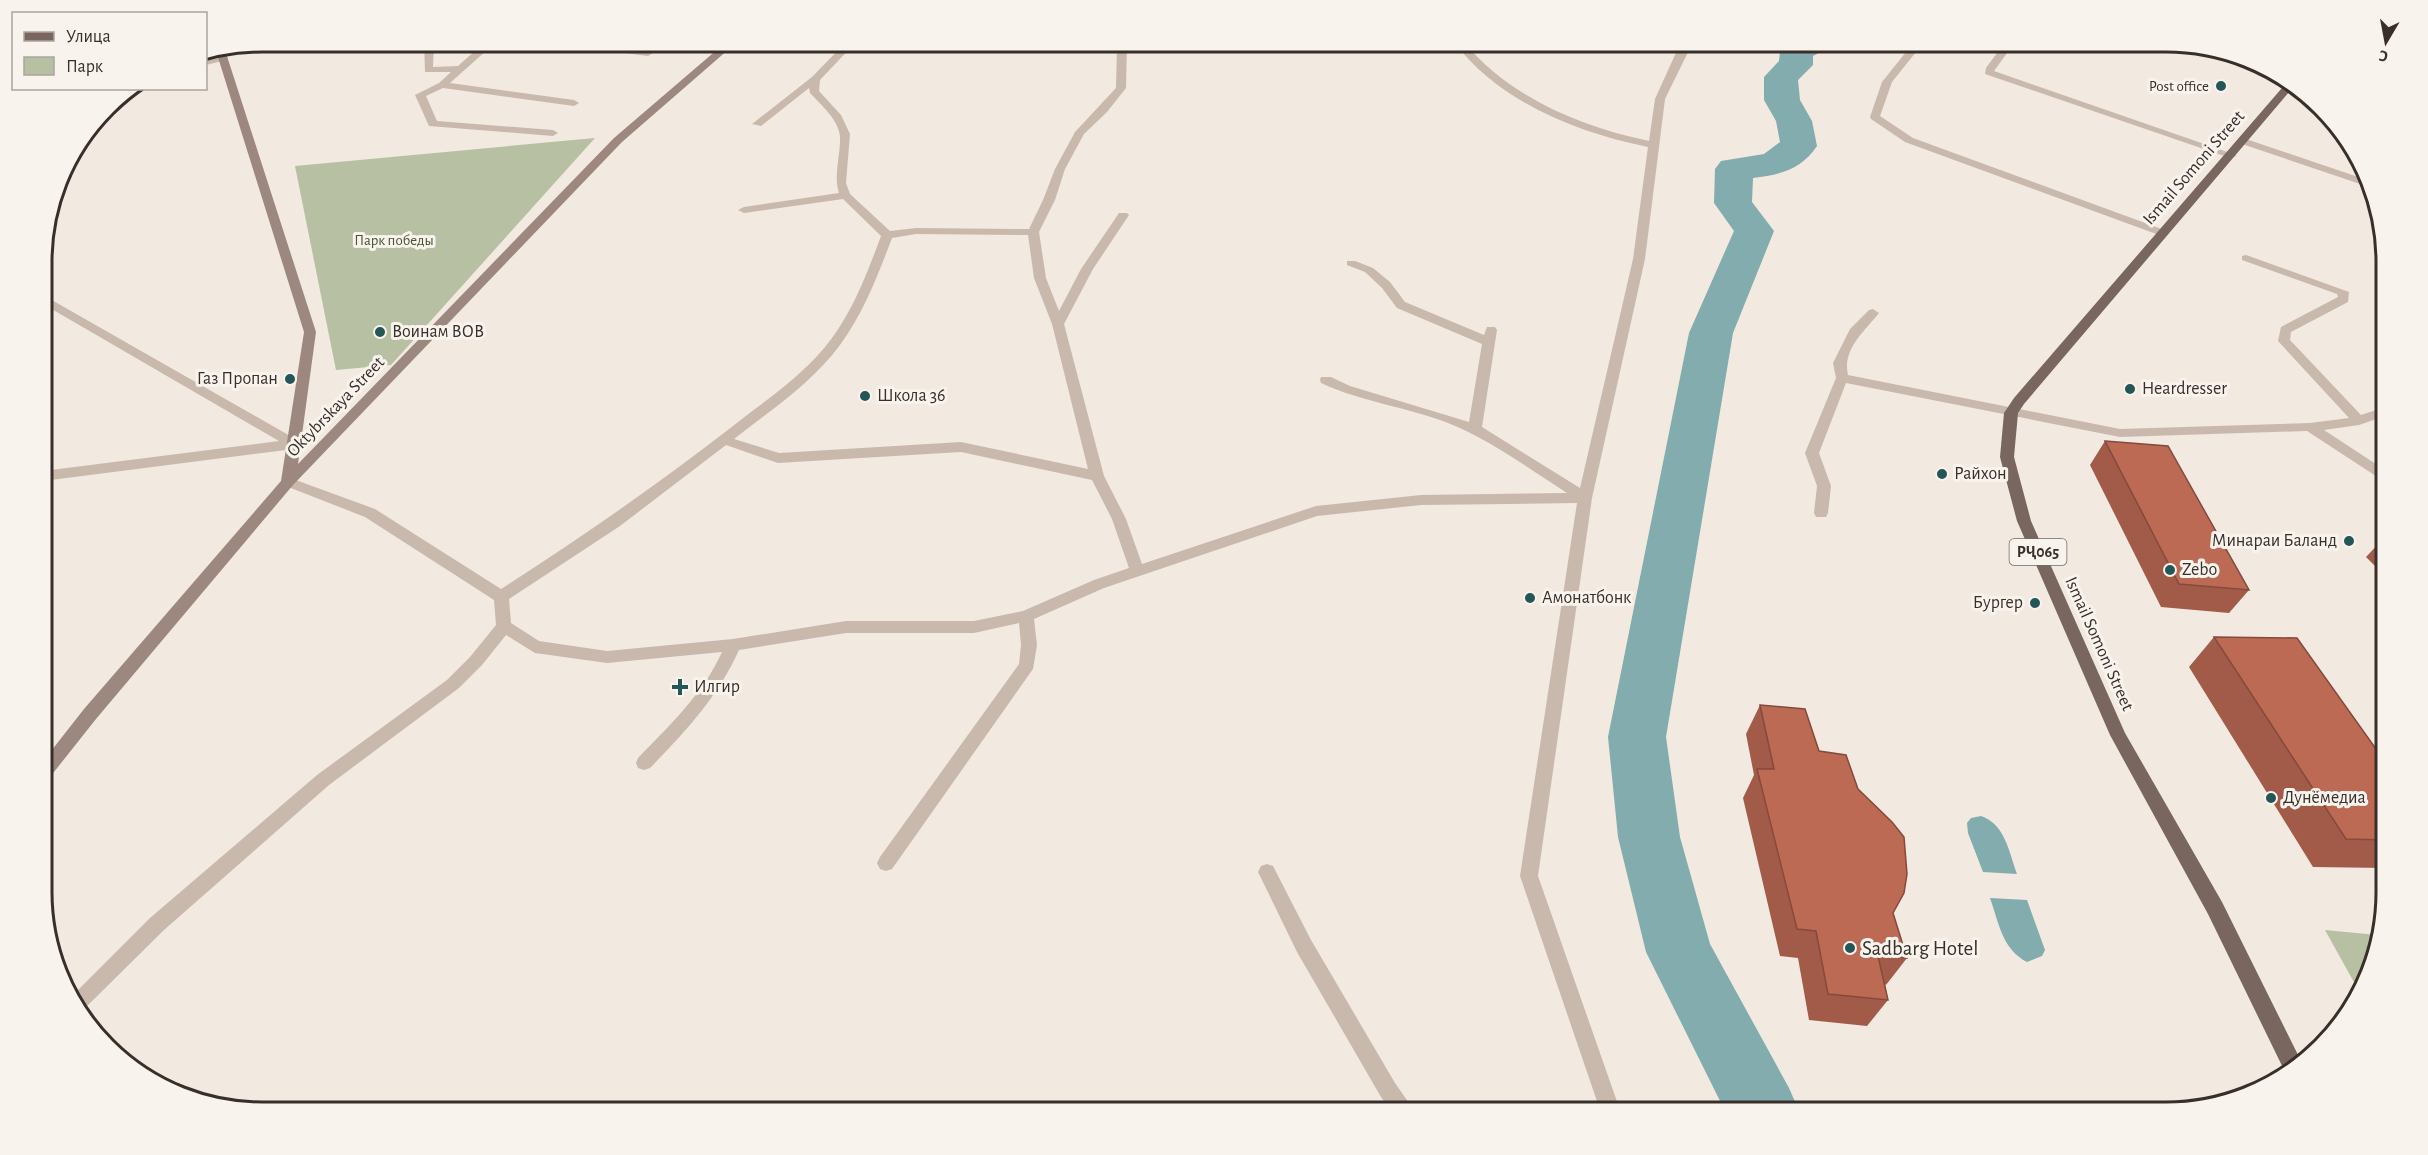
<svg xmlns="http://www.w3.org/2000/svg" width="2428" height="1155" font-family="'Alegreya Sans',sans-serif">
<style>
.green{fill:#b7c0a2}
.water{fill:#82acad}
.lines{fill:none;stroke-linecap:round;stroke-linejoin:round}
.river{fill:#82acad;fill-rule:evenodd}
.street{fill:#c9b9ad;fill-rule:evenodd}
.secondary{fill:#9d887f;fill-rule:evenodd}
.primary{fill:#79665e;fill-rule:evenodd}
.wall{fill:#a25b48}
.building{fill:#bc6a54;stroke:#844a3b;stroke-width:1.5}
.poi-dot{fill:#245557;stroke:#f9f3ed;stroke-width:2}
.labels{text-anchor:middle;dominant-baseline:central;stroke-width:6;stroke-linejoin:round;paint-order:stroke}
.far-poi-label{font-size:15px;fill:#382f2b;stroke:#f9f3ed;text-anchor:end}
.far-park-label{font-size:15px;fill:#495431;stroke:#f9f3ed}
.shield{fill:#f9f3ed;stroke:#726a65;stroke-width:1.5}
.shield-label{font-size:16px;font-weight:bold;fill:#382f2b}
.street-label{font-size:18px;fill:#382f2b;stroke:#f9f3ed}
.poi-label{font-size:18px;fill:#382f2b;stroke:#f9f3ed;text-anchor:start}
.near-poi-label{font-size:21px;fill:#382f2b;stroke:#f9f3ed;text-anchor:start}
.rim{fill:none;stroke:#382f2b;stroke-width:3}
</style>
<rect width="100%" height="100%" fill="#f2e9e1"/>
<g class="green">
<path d="M595 138 391 365 336 370 295 166Z"/>
<path d="M2325 930 2377 935 2369 977 2360 993Z"/>
</g>
<g class="water">
<path d="M1981 816C2005 824 2009 852 2017 874L1983 872 1968 833 1967 823 1971 818Z"/>
<path d="M1990 898 2027 900 2045 950 2042 956 2027 962C2002 949 1999 923 1990 898Z"/>
</g>
<g class="lines">
<path class="river" d="M1790 42H1830L1826 49 1813 56V65L1798 80 1800 100 1812 121 1817 146C1801 170 1779 175 1753 178L1752 202 1774 231 1733 333 1666 737 1680 837 1710 944 1789 1088 1800 1113H1726L1646 952 1618 837 1608 737 1689 333 1734 231 1714 203 1715 169 1721 161 1764 154 1780 142 1776 121 1764 100V77L1779 61 1780 52Z"/>
<g class="street">
<path d="M424 42H434L433 67 458 66 485 42H496L450 83 574 100 579 103 574 106 443 88 426 96 437 121 553 130 558 133 553 136 429 126 415 95 439 83 451 72H425Z"/>
<path d="M555 42H583L648 50 653 53 648 56 560 45Z"/>
<path d="M846 42H856L820 80 819 91 841 115 850 134 846 183 850 194 890 231 916 228 1029 229 1043 200 1055 169 1075 132 1116 88 1117 46 1114 42H1124L1127 45 1126 88 1107 112 1084 134 1065 169 1055 200 1039 232 1046 278 1059 311 1081 269 1119 213H1127L1129 215 1093 269 1064 324 1104 476 1126 519 1142 564 1316 506 1421 495 1567 493C1529 469 1491 440 1448 423 1407 407 1362 402 1321 383L1320 380 1321 377H1331L1350 386 1469 422 1482 344 1397 308 1382 288 1365 272 1347 265V261H1355L1373 268 1390 282 1405 302 1484 335 1487 327H1495L1497 330 1482 427 1580 488 1633 259 1648 147C1578 133 1499 102 1454 42H1464C1509 97 1581 127 1649 141L1655 99 1679 46 1683 42H1693L1665 99 1645 259 1592 498 1538 876 1621 1113H1601L1520 876 1577 503 1421 505 1317 516 1104 588 1034 619 1037 645 1033 669 892 869 886 871 880 869 877 863 880 857 1019 664 1021 645 1019 623 974 633H846L739 650C718 697 685 732 650 768L644 770 638 768 636 763 638 758C669 726 703 694 722 652L607 663 535 653 506 635 482 665 459 688 329 785 164 930 81 1012 74 994 150 918 317 775 447 680 470 657 496 625 494 600 365 517 283 485 281 482 283 479H293L375 509 501 589C581 538 658 484 733 426 767 399 806 374 832 338 854 308 868 271 881 236L843 199 744 213 738 210 744 207 839 193C833 174 841 155 840 136 838 119 821 105 810 93L809 88 761 126 752 124 812 77ZM916 234 1028 235 1034 278 1052 324 1088 469 961 442 779 453 734 439C771 410 812 383 840 345 864 312 878 275 892 238ZM726 445 778 463 961 452 1092 480 1112 519 1129 568 1094 580 1023 611 974 621H846L733 639 607 651 539 641 511 623 509 599 620 526Z"/>
<path d="M1914 42H1924L1892 82 1880 116 1913 138 2167 231V235H2159L1905 142 1871 119 1870 117 1882 82Z"/>
<path d="M2005 42H2015L1994 71 2236 155 2235 157H2227L1985 74 1986 68Z"/>
<path d="M223 55 228 58 226 60 206 65V59Z"/>
<path d="M2243 138 2370 181 2372 188 2239 143 2238 141Z"/>
<path d="M2246 255 2349 292 2348 302 2291 332 2290 340 2361 415 2385 407V416L2359 425 2324 430 2385 470V482L2307 431 2120 437 1846 383 1819 453 1831 486 1828 513 1826 517H1816L1814 513 1817 486 1805 453 1836 378 1833 363 1850 329 1869 310 1873 309 1879 313C1864 332 1842 349 1848 375L2120 429 2310 423 2349 418 2278 341 2281 327 2338 297 2337 294 2242 260V256Z"/>
<path d="M43 295 299 441 301 444 294 449 43 481V471L279 441 43 304Z"/>
<path d="M1267 864 1273 866 1311 940 1395 1083 1416 1113H1393L1381 1097 1297 952 1261 878 1258 872 1261 866Z"/>
</g>
<path class="secondary" d="M726 42H737L622 142 293 485 96 719 50 777 44 779V760L84 709 281 481 304 332 216 51 225 50 316 332 298 464 614 138Z"/>
<path class="primary" d="M2288 81 2295 85 2024 404 2018 413 2014 457 2031 521 2125 733 2222 902 2302 1063 2287 1076 2208 914 2110 735 2017 521 2000 457 2004 413 2014 398Z"/>
</g>
<g class="wall">
<path d="M2105 441 2249 590 2229 613 2161 607 2090 465Z"/>
<path d="M2381 541H2385V576L2366 557Z"/>
<path d="M2214 637 2386 763V868L2313 867 2189 667Z"/>
<path d="M1760 705 1819 751 1893 913 1907 958 1886 985 1885 984 1888 1000 1867 1026 1809 1020 1798 958 1780 956 1743 798 1754 775 1746 734Z"/>
</g>
<g class="building">
<path d="M2105 441 2168 446 2249 590 2179 584Z"/>
<path d="M2214 637 2297 638 2386 763V840L2346 839Z"/>
<path d="M1760 705 1805 709 1819 751 1846 755 1858 789 1892 822 1904 837 1907 874 1904 893 1893 913 1907 958 1878 956 1888 1000 1828 994 1816 931 1797 929 1757 769H1774Z"/>
</g>
<g class="poi-dot">
<circle cx="2221" cy="86" r="6"/>
<circle cx="380" cy="332" r="6"/>
<circle cx="290" cy="379" r="6"/>
<circle cx="2130" cy="389" r="6"/>
<circle cx="865" cy="396" r="6"/>
<circle cx="1942" cy="474" r="6"/>
<circle cx="2349" cy="541" r="6"/>
<circle cx="2170" cy="570" r="6"/>
<circle cx="1530" cy="598" r="6"/>
<circle cx="2035" cy="603" r="6"/>
<path d="M677 678h6v6h6v6h-6v6h-6v-6h-6v-6h6z"/>
<circle cx="2271" cy="798" r="6"/>
<circle cx="1850" cy="948" r="6"/>
</g>
<g class="labels">
<g class="far-poi-label">
<text x="2209" y="86">Post office</text>
</g>
<g class="far-park-label">
<text x="394" y="240">Парк победы</text>
</g>
<rect class="shield" x="2009.5" y="539" width="57" height="26" rx="4.5"/>
<g class="shield-label">
<text x="2038" y="552">РҶ065</text>
</g>
<g class="street-label">
<text transform="translate(2194 168) rotate(-49)">Ismail Somoni Street</text>
<text transform="translate(336 407) rotate(-46)">Oktybrskaya Street</text>
<text transform="translate(2099 644) rotate(66)">Ismail Somoni Street</text>
</g>
<g class="poi-label">
<text x="392" y="332">Воинам ВОВ</text>
<text x="278" y="379" text-anchor="end">Газ Пропан</text>
<text x="2142" y="389">Heardresser</text>
<text x="877" y="396">Школа 36</text>
<text x="1954" y="474">Райхон</text>
<text x="2337" y="541" text-anchor="end">Минараи Баланд</text>
<text x="2182" y="570">Zebo</text>
<text x="1542" y="598">Амонатбонк</text>
<text x="2023" y="603" text-anchor="end">Бургер</text>
<text x="694" y="687">Илгир</text>
<text x="2283" y="798">Дунёмедиа</text>
</g>
<g class="near-poi-label">
<text x="1862" y="948">Sadbarg Hotel</text>
</g>
</g>
<path d="M0 0H2428V1155H0ZM262 52H2166A210 210 0 0 1 2376 262V892A210 210 0 0 1 2166 1102H262A210 210 0 0 1 52 892V262A210 210 0 0 1 262 52Z" fill="#f9f3ed" fill-rule="evenodd"/>
<path class="rim" d="M262 52H2166A210 210 0 0 1 2376 262V892A210 210 0 0 1 2166 1102H262A210 210 0 0 1 52 892V262A210 210 0 0 1 262 52Z"/>
<rect x="12" y="12" width="195" height="78" fill="#f9f3ed" stroke="#aca59f" stroke-width="1.5"/>
<rect x="24" y="32" width="30" height="9" fill="#79665e" stroke="#aca59f" stroke-width="1.5"/>
<text x="66" y="42" font-size="18" fill="#382f2b">Улица</text>
<rect x="24" y="57" width="30" height="18" fill="#b7c0a2" stroke="#aca59f" stroke-width="1.5"/>
<text x="66" y="72" font-size="18" fill="#382f2b">Парк</text>
<g transform="translate(2386 42) rotate(190)" stroke="#f9f3ed" stroke-width="4.5" paint-order="stroke">
<path d="M0-4.5L10 22L0 15L-10 22Z" fill="#382f2b"/>
<text y="-9" font-size="16" font-weight="bold" text-anchor="middle" fill="#382f2b">С</text>
</g>
</svg>
